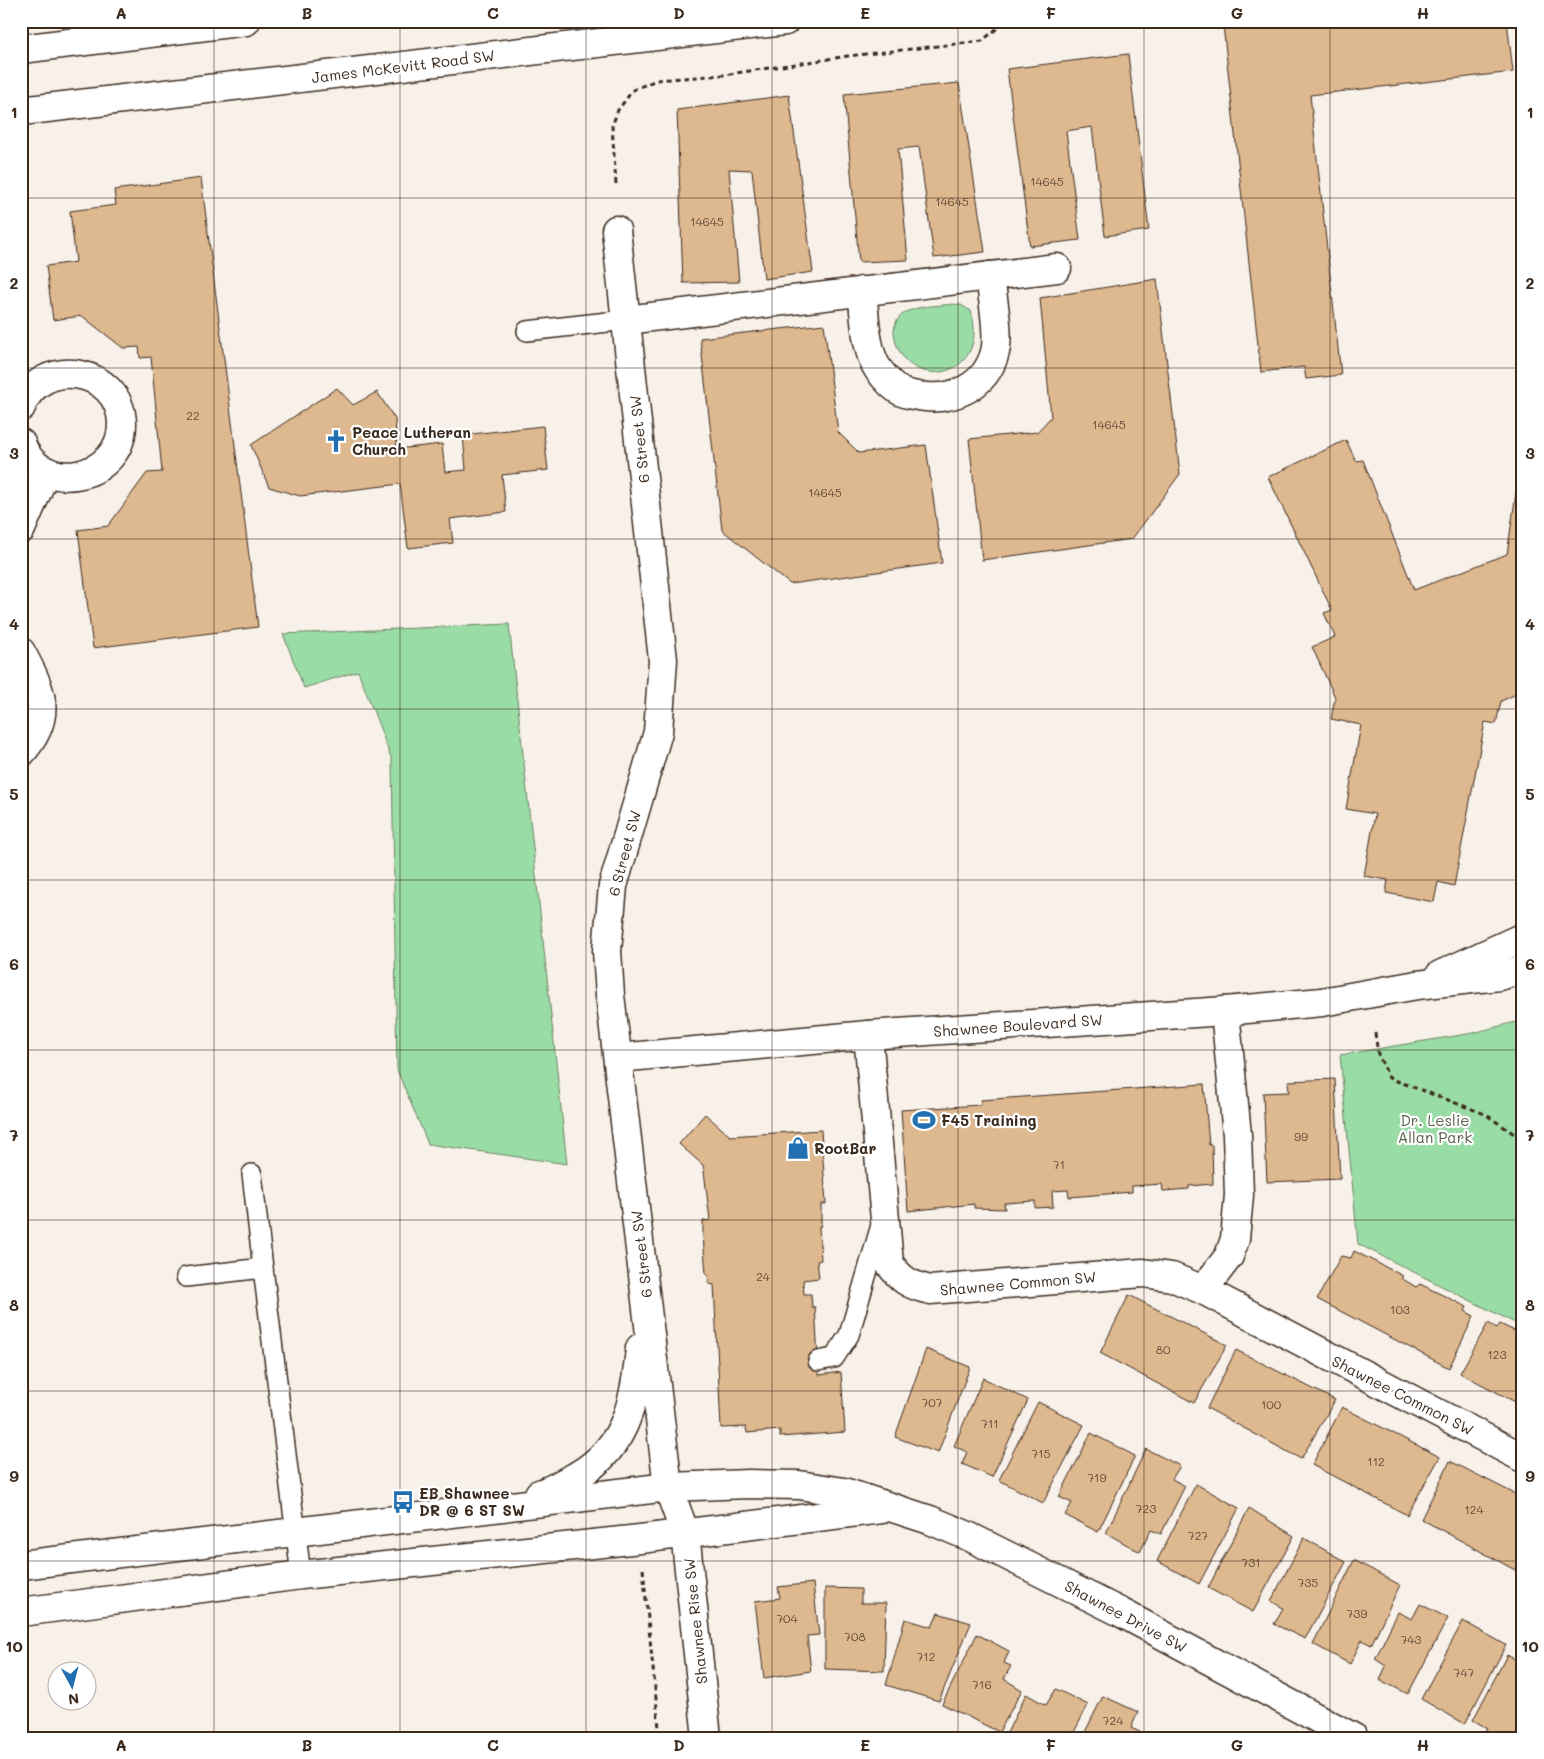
<svg xmlns="http://www.w3.org/2000/svg" width="1544" height="1759" font-family="Mali,sans-serif">
<style>
.green{fill:#9adca6;stroke:#6a8362}
.building{fill:#deb88f;stroke:#3b2a1e}
.lines{fill:none;stroke-linecap:round;stroke-linejoin:round}
.service-casing{stroke:#3b2a1e;stroke-width:22}
.minor-casing{stroke:#3b2a1e;stroke-width:31}
.secondary-casing{stroke:#3b2a1e;stroke-width:31}
.path{stroke:#3b2a1e;stroke-width:3;stroke-dasharray:5 4;stroke-linecap:butt}
.service{stroke:#fff;stroke-width:19}
.minor{stroke:#fff;stroke-width:28}
.secondary{stroke:#fff;stroke-width:28}
.grid{fill:none;stroke:#3b2a1e;stroke-width:1;stroke-opacity:0.55}
.labels{text-anchor:middle;dominant-baseline:central;stroke-width:4.5;stroke-linejoin:round;paint-order:stroke}
.number-label{font-size:12px;fill:#644e3a}
.street-label{font-size:15px;fill:#3b2a1e;stroke:#fff}
.poi-label{font-size:15px;font-weight:bold;fill:#3b2a1e;stroke:#fff;text-anchor:start}
.park-label{font-size:15px;fill:#585f47;stroke:#fff}
.neatline{fill:none;stroke:#3b2a1e;stroke-width:2}
.grid-label{font-size:16px;text-anchor:middle;font-weight:bold;fill:#3b2a1e}
</style>
<rect width="100%" height="100%" fill="#f8f1e9"/>
<filter id="ink" filterUnits="userSpaceOnUse"><feTurbulence type="fractalNoise" baseFrequency=".02" numOctaves="2"/><feDisplacementMap in="SourceGraphic" scale="10" xChannelSelector="R" yChannelSelector="G"/><feConvolveMatrix kernelMatrix="1 2 1 2 8 2 1 2 1" color-interpolation-filters="sRGB"/></filter>
<g filter="url(#ink)">
<g class="green">
<path d="M953 304 961 305 971 311C992 383 899 394 894 332 894 321 901 313 911 310 924 305 940 306 953 304Z"/>
<path d="M509 624 567 1164 428 1144 397 1070 392 760 358 671 304 688 283 634Z"/>
<path d="M1523 1020V1327L1358 1244 1340 1055 1473 1033Z"/>
</g>
<g class="building">
<path d="M1257 21H1507L1513 72 1310 95 1341 375 1306 379 1304 367 1261 372 1223 25Z"/>
<path d="M1128 54 1149 230 1105 236 1092 127 1066 131 1080 240 1030 246 1007 69Z"/>
<path d="M959 83 985 252 934 258 919 147 898 149 908 260 859 262 844 94Z"/>
<path d="M789 95 813 272 764 279 752 170 729 169 739 282 683 283 677 110Z"/>
<path d="M201 178 258 627 93 648 78 530 108 526 147 473 162 472 151 357 140 358 139 347 123 348 82 316 53 320 46 266 76 262 70 211 116 205 114 190Z"/>
<path d="M1157 279 1180 474 1132 539 982 560 969 439 1037 432 1051 417 1040 298Z"/>
<path d="M824 324 838 432 859 453 926 445 942 563 790 584 722 530 700 338Z"/>
<path d="M337 388 353 405 377 392 395 419 397 449 442 444 445 472 466 470 463 435 543 426 548 470 502 475 506 512 450 519 453 543 408 548 400 484 300 496 269 487 251 445Z"/>
<path d="M1346 440 1356 461 1363 460 1414 590 1507 554 1523 446V691L1501 701 1496 724 1485 722 1454 886 1438 882 1434 902 1386 893 1388 880 1364 876 1375 814 1346 809 1361 725 1331 719 1335 697 1312 647 1335 637 1324 613 1332 610 1268 477Z"/>
<path d="M1335 1079 1340 1179 1267 1182 1263 1093 1289 1092 1288 1081Z"/>
<path d="M1204 1084 1209 1145H1212L1213 1184 1189 1186V1189L1163 1191 1162 1184 1132 1186V1192L1069 1197 1068 1190 1052 1191 1053 1207 1035 1208V1201L1004 1203 1005 1209 974 1208V1204L908 1211 901 1110 981 1105V1100Z"/>
<path d="M705 1114 730 1136 821 1130 826 1204H821V1226H819L821 1260 817 1261 819 1278 803 1280 804 1294H811L812 1307H815L819 1375 841 1372 845 1432 780 1437V1430L747 1433 746 1427 721 1428 714 1285 709 1284 708 1275 706 1274 703 1236V1221L710 1220 704 1171 703 1165 679 1144Z"/>
<path d="M1354 1251 1403 1276 1401 1278 1416 1287 1420 1284 1467 1307 1465 1311 1474 1316 1449 1368 1317 1299 1341 1256 1351 1258Z"/>
<path d="M1129 1295 1227 1345 1194 1403 1100 1353Z"/>
<path d="M1488 1323 1497 1328 1500 1324 1523 1335V1406L1460 1373Z"/>
<path d="M926 1349 970 1367 938 1453 895 1437Z"/>
<path d="M1236 1350 1335 1400 1301 1459 1207 1408Z"/>
<path d="M983 1378 1028 1400 992 1477 962 1464 967 1452 954 1446Z"/>
<path d="M1038 1402 1084 1425 1043 1503 999 1480Z"/>
<path d="M1342 1407 1440 1457 1407 1515 1312 1465Z"/>
<path d="M1091 1433 1135 1456 1098 1532 1065 1515 1072 1503 1059 1497Z"/>
<path d="M1146 1449 1180 1466 1172 1479 1185 1486 1161 1534 1151 1530 1140 1552 1106 1533Z"/>
<path d="M1450 1461 1523 1498V1556L1515 1570 1421 1519Z"/>
<path d="M1196 1484 1239 1508 1199 1584 1157 1561Z"/>
<path d="M1249 1508 1294 1536 1253 1612 1208 1588Z"/>
<path d="M1304 1538 1346 1562 1305 1639 1274 1624 1283 1608 1271 1601Z"/>
<path d="M1354 1560 1400 1585 1371 1645 1362 1640 1350 1664 1313 1644Z"/>
<path d="M813 1583 819 1635 807 1636 811 1671 764 1678 755 1601 780 1598 778 1587Z"/>
<path d="M825 1588 861 1589V1603H886L884 1671 825 1669Z"/>
<path d="M1420 1604 1448 1618 1408 1694 1380 1680 1386 1666 1375 1659 1398 1612 1412 1619Z"/>
<path d="M938 1613 971 1623 939 1701 886 1685 905 1619 932 1627Z"/>
<path d="M1463 1621 1506 1645 1465 1724 1421 1699Z"/>
<path d="M977 1634 1009 1651 1004 1663 1011 1666 1004 1679 1022 1690 999 1732 942 1704Z"/>
<path d="M1507 1655 1520 1662 1523 1657V1734L1521 1738H1490L1483 1734 1487 1728 1473 1720Z"/>
<path d="M1056 1689 1088 1705 1071 1738H1011L1006 1735 1026 1694 1046 1705Z"/>
<path d="M1103 1696 1138 1712 1131 1728 1153 1738H1082Z"/>
</g>
<g class="lines">
<defs>
<g id="service">
<path d="M527 331 626 320"/>
<path d="M252 1174 263 1268 301 1575"/>
<path d="M186 1277 263 1268"/>
<path d="M818 1361 834 1358 849 1335 881 1225"/>
</g>
<g id="minor">
<path d="M616 230 663 660 658 732 613 886 607 951 610 995 668 1487 685 1533 707 1738"/>
<path d="M862 291C865 314 865 350 878 369 884 377 891 386 900 391 905 394 912 395 918 396 952 402 986 387 995 352 1000 334 992 296 990 276"/>
<path d="M626 320 1057 268"/>
<path d="M21 407C40 355 120 367 122 423 123 480 39 497 21 443"/>
<path d="M21 529 46 471"/>
<path d="M21 652C42 691 54 716 21 753"/>
<path d="M1440 975 1523 937"/>
<path d="M868 1035 889 1263C901 1280 909 1285 930 1290L1143 1273 1172 1277 1203 1290 1229 1256 1235 1239 1239 1195 1237 1135 1225 1011"/>
<path d="M618 1058 868 1035 1225 1011 1322 1002 1417 985 1499 976 1523 969"/>
<path d="M1203 1290 1523 1458"/>
<path d="M539 1494C549 1491 558 1486 567 1481 624 1454 635 1406 640 1348"/>
<path d="M21 1565 668 1487 749 1484 799 1485 844 1492 930 1520 968 1536 1120 1612 1354 1738"/>
<path d="M21 1612 301 1575 640 1539 882 1509"/>
</g>
<g id="secondary">
<path d="M21 49 246 21"/>
<path d="M21 111 785 21"/>
</g>
</defs>
<use href="#service" class="service-casing"/>
<use href="#minor" class="minor-casing"/>
<use href="#secondary" class="secondary-casing"/>
<g class="path">
<path d="M616 184 612 126 618 110 633 90 656 80 723 75 848 56 982 41 1006 21"/>
<path d="M1375 1033 1378 1054 1389 1078 1485 1114 1523 1140"/>
<path d="M643 1569 660 1738"/>
</g>
<use href="#service" class="service"/>
<use href="#minor" class="minor"/>
<use href="#secondary" class="secondary"/>
</g>
</g>
<path class="grid" d="M214 21V1738M400 21V1738M586 21V1738M772 21V1738M958 21V1738M1144 21V1738M1330 21V1738M21 198H1523M21 368H1523M21 539H1523M21 709H1523M21 880H1523M21 1050H1523M21 1220H1523M21 1391H1523M21 1561H1523"/>
<defs>
<symbol id="church-bare" viewBox="-9 -9 18 18"><path d="M-1.2-6h2.4v3.5h3.3v2.4h-3.3V6h-2.4V-.1h-3.3v-2.4h3.3Z" fill="#1f6fb2" stroke="#fff" stroke-width="2.5" paint-order="stroke"/></symbol>
<symbol id="stadium-bare" viewBox="-9 -9 18 18"><path d="M0-5a6.5 5 0 1 0 0 10a6.5 5 0 1 0 0-10ZM-3.5-1.8h7v3.6h-7Z" fill="#1f6fb2" stroke="#fff" stroke-width="2.5" paint-order="stroke"/></symbol>
<symbol id="shop-bare" viewBox="-9 -9 18 18"><path d="M-5-2.5h2.3a2.7 3.5 0 0 1 5.4 0H5L5.5 6h-11ZM-1.5-2.5h3a1.5 2.3 0 0 0-3 0Z" fill="#1f6fb2" stroke="#fff" stroke-width="2.5" paint-order="stroke"/></symbol>
<symbol id="bus-bare" viewBox="-9 -9 18 18"><path d="M-5-6H5V4H4V6H2V4H-2V6H-4V4H-5ZM-3.5-4V0h7V-4ZM-3.5 1.2v1.5H-2V1.2ZM2 1.2v1.5H3.5V1.2Z" fill="#1f6fb2" stroke="#fff" stroke-width="2.5" paint-order="stroke"/></symbol>
</defs>
<g fill-rule="evenodd">
<use href="#church-bare" x="320" y="425" width="32" height="32"/>
<use href="#stadium-bare" x="908" y="1104" width="32" height="32"/>
<use href="#shop-bare" x="782" y="1132" width="32" height="32"/>
<use href="#bus-bare" x="387" y="1486" width="32" height="32"/>
</g>
<g class="labels">
<g class="number-label">
<text x="1047" y="181">14645</text>
<text x="952" y="201">14645</text>
<text x="707" y="221">14645</text>
<text x="193" y="415">22</text>
<text x="1109" y="424">14645</text>
<text x="825" y="492">14645</text>
<text x="1301" y="1136">99</text>
<text x="1059" y="1164">71</text>
<text x="763" y="1276">24</text>
<text x="1400" y="1309">103</text>
<text x="1163" y="1349">80</text>
<text x="1497" y="1354">123</text>
<text x="932" y="1402">707</text>
<text x="1271" y="1404">100</text>
<text x="990" y="1423">711</text>
<text x="1041" y="1453">715</text>
<text x="1376" y="1461">112</text>
<text x="1097" y="1477">719</text>
<text x="1146" y="1508">723</text>
<text x="1474" y="1509">124</text>
<text x="1198" y="1535">727</text>
<text x="1251" y="1562">731</text>
<text x="1308" y="1582">735</text>
<text x="1357" y="1613">739</text>
<text x="787" y="1618">704</text>
<text x="855" y="1636">708</text>
<text x="1411" y="1639">743</text>
<text x="926" y="1656">712</text>
<text x="1464" y="1672">747</text>
<text x="982" y="1684">716</text>
<text x="1113" y="1720">724</text>
</g>
<g class="street-label">
<text transform="translate(403 66) rotate(-7)">James McKevitt Road SW</text>
<text transform="translate(639 439) rotate(-96)">6 Street SW</text>
<text transform="translate(624 853) rotate(-75)">6 Street SW</text>
<text transform="translate(1018 1025) rotate(-4)">Shawnee Boulevard SW</text>
<text transform="translate(641 1254) rotate(-97)">6 Street SW</text>
<text transform="translate(1018 1283) rotate(-5)">Shawnee Common SW</text>
<text transform="translate(1403 1395) rotate(27)">Shawnee Common SW</text>
<text transform="translate(1126 1616) rotate(28)">Shawnee Drive SW</text>
<text transform="translate(695 1621) rotate(-96)">Shawnee Rise SW</text>
</g>
<g class="poi-label">
<text x="352" y="432">Peace Lutheran<tspan x="352" dy="17">Church</tspan></text>
<text x="941" y="1120">F45 Training</text>
<text x="814" y="1148">RootBar</text>
<text x="419" y="1493">EB Shawnee<tspan x="419" dy="17">DR @ 6 ST SW</tspan></text>
</g>
<g class="park-label">
<text x="1435" y="1120">Dr. Leslie<tspan x="1435" dy="17">Allan Park</tspan></text>
</g>
</g>
<rect width="1544" height="1759" fill="none" stroke="#fff" stroke-width="55"/>
<g transform="translate(72 1686) rotate(173)"><circle r="24" fill="#ffffff" stroke="#b1aaa5"/>
<path d="M0-4L9 19L0 12L-9 19Z" fill="#1f6fb2"/>
<text y="-8" font-size="14" font-weight="bold" text-anchor="middle" fill="#3b2a1e">N</text>
</g>
<rect x="28" y="28" width="1488" height="1704" class="neatline"/>
<g class="grid-label">
<text x="121" y="19">A</text>
<text x="307" y="19">B</text>
<text x="493" y="19">C</text>
<text x="679" y="19">D</text>
<text x="865" y="19">E</text>
<text x="1051" y="19">F</text>
<text x="1237" y="19">G</text>
<text x="1423" y="19">H</text>
<text x="14" y="118">1</text>
<text x="1530" y="118">1</text>
<text x="14" y="289">2</text>
<text x="1530" y="289">2</text>
<text x="14" y="459">3</text>
<text x="1530" y="459">3</text>
<text x="14" y="630">4</text>
<text x="1530" y="630">4</text>
<text x="14" y="800">5</text>
<text x="1530" y="800">5</text>
<text x="14" y="970">6</text>
<text x="1530" y="970">6</text>
<text x="14" y="1141">7</text>
<text x="1530" y="1141">7</text>
<text x="14" y="1311">8</text>
<text x="1530" y="1311">8</text>
<text x="14" y="1482">9</text>
<text x="1530" y="1482">9</text>
<text x="14" y="1652">10</text>
<text x="1530" y="1652">10</text>
<text x="121" y="1751">A</text>
<text x="307" y="1751">B</text>
<text x="493" y="1751">C</text>
<text x="679" y="1751">D</text>
<text x="865" y="1751">E</text>
<text x="1051" y="1751">F</text>
<text x="1237" y="1751">G</text>
<text x="1423" y="1751">H</text>
</g>
</svg>
